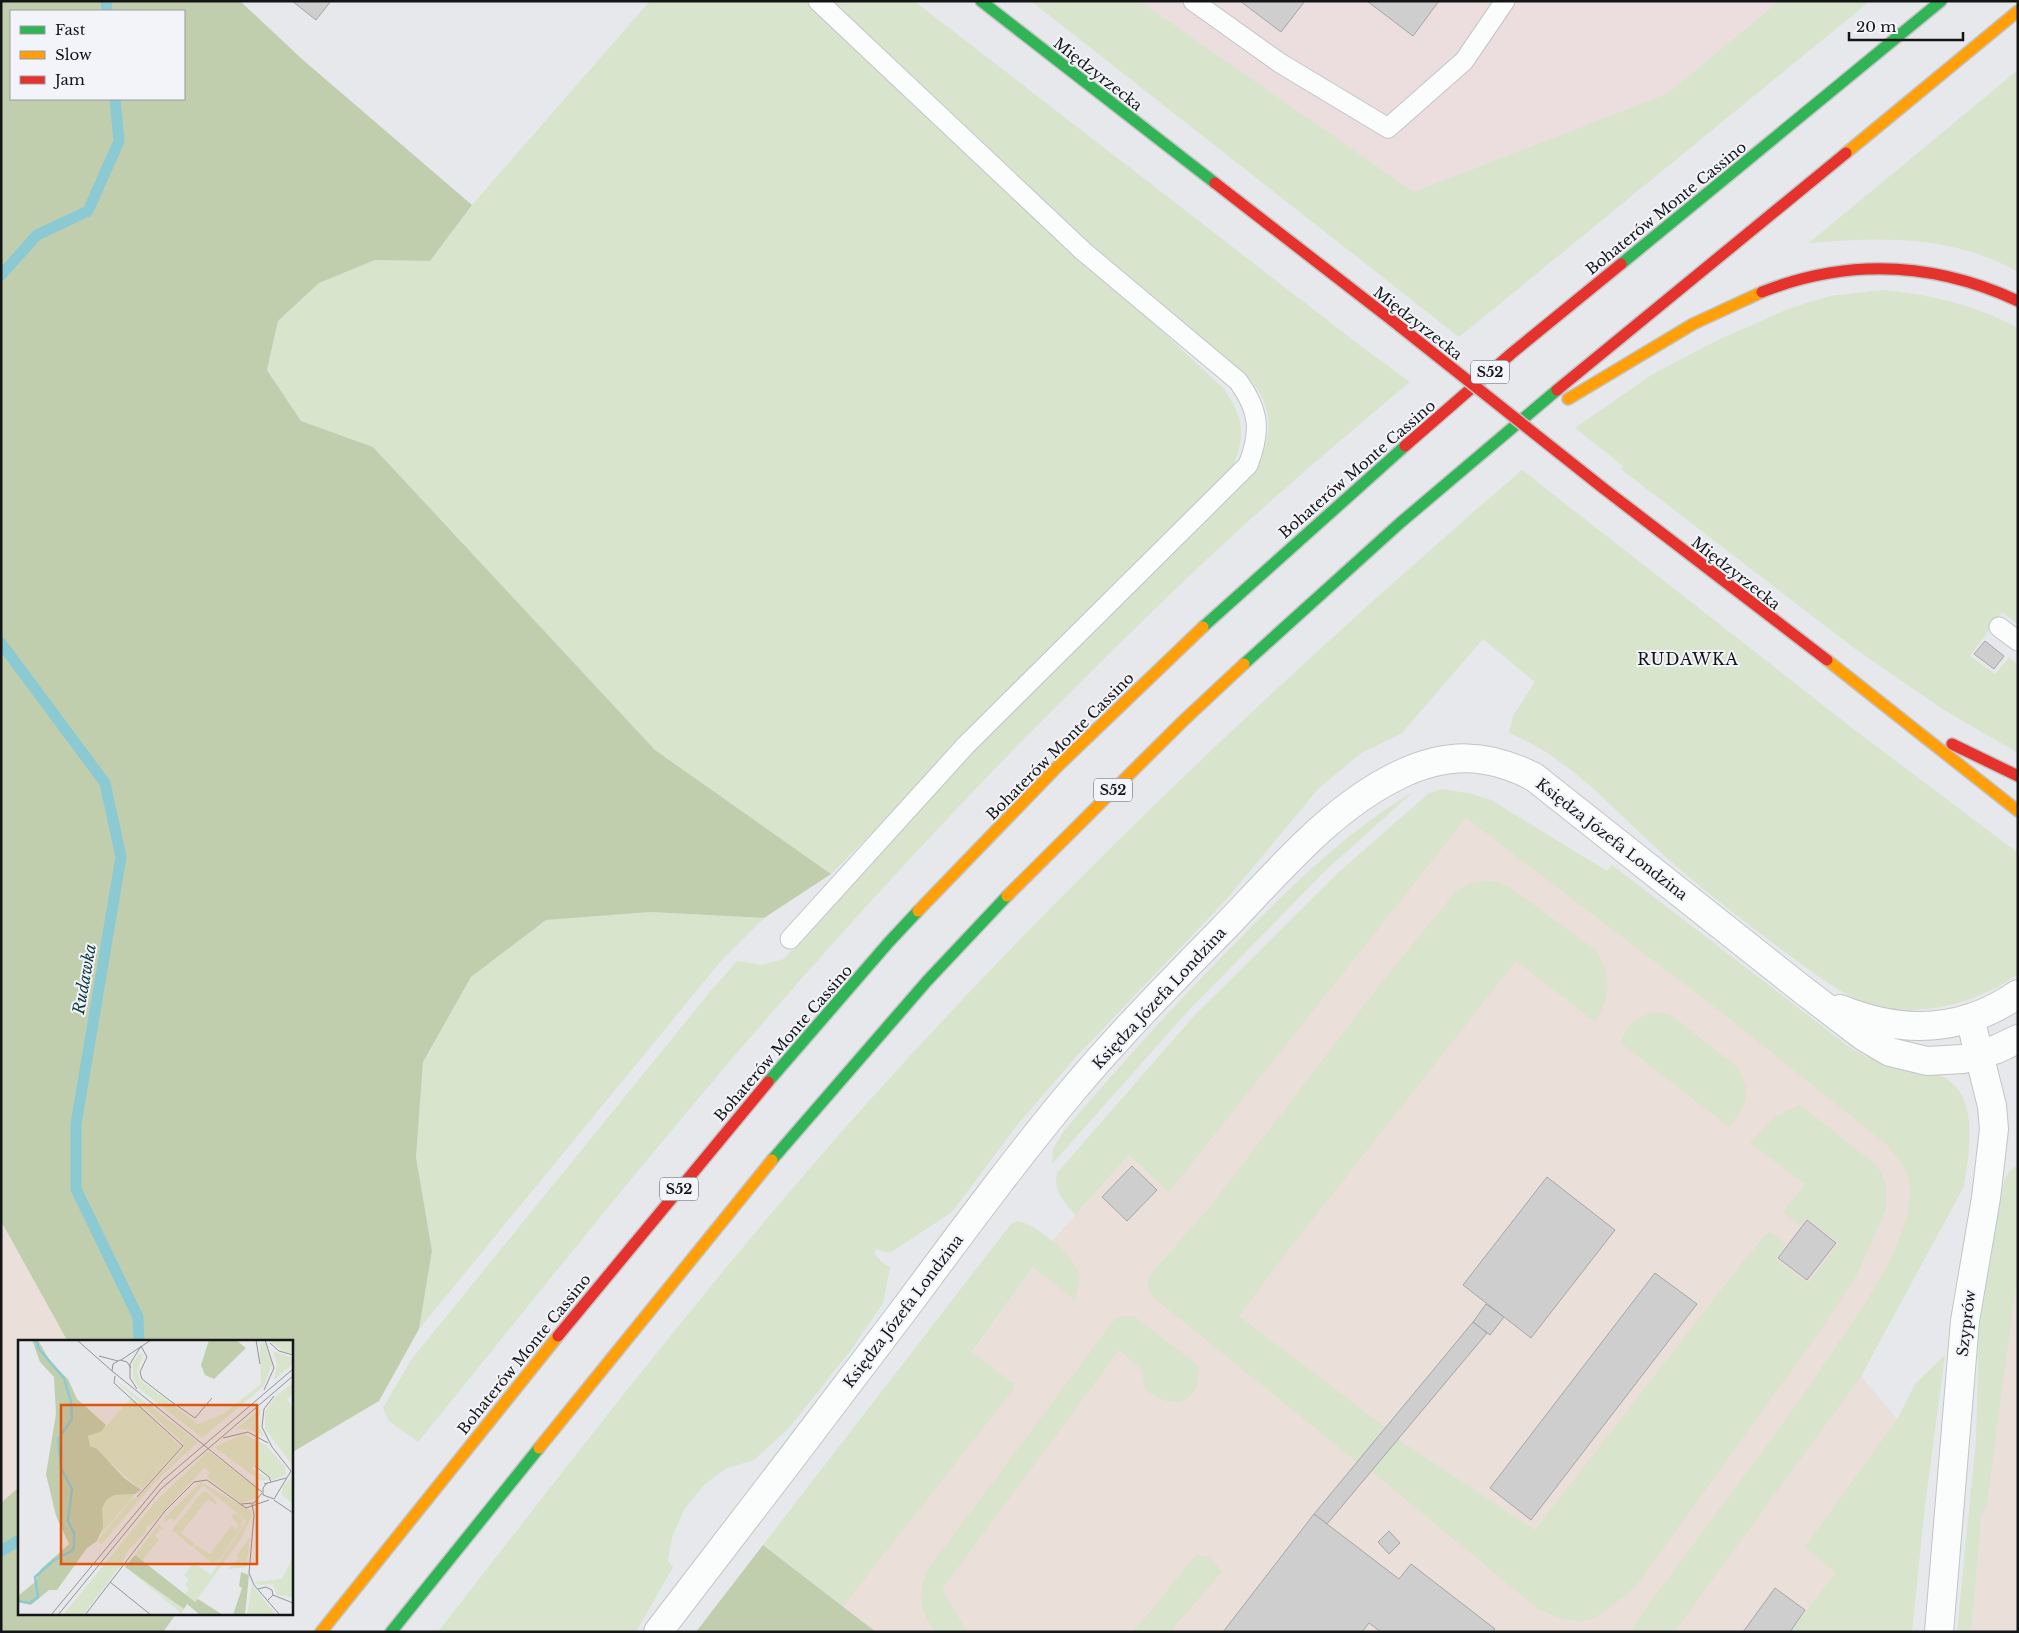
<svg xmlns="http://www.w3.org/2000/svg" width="2019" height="1633" font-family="'Libre Baskerville',serif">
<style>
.commercial{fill:#ecdedf}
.industrial{fill:#ebdfda}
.green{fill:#d8e4cb}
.forest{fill:#c0ceae;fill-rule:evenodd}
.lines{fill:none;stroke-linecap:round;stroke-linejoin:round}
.stream{stroke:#8bc9d3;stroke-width:11}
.building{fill:#cecece;stroke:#a6a5a6}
.lane-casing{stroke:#c3c4c6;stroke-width:21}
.street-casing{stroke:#c3c4c6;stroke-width:30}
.fast-casing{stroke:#c3c4c6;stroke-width:14}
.slow-casing{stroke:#c3c4c6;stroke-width:14}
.jam-casing{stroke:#c3c4c6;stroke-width:14}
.lane{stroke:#fbfcfc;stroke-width:19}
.street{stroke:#fbfcfc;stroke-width:28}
.fast{stroke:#30b455;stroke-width:11}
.slow{stroke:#ff9f0a;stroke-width:11}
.jam{stroke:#e5322d;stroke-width:11}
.jam-bridge-casing{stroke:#c3c4c6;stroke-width:14;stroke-linecap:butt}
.jam-bridge{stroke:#e5322d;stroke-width:11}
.labels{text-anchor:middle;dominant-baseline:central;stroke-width:4;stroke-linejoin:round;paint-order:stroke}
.shield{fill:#f2f4f9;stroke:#57585b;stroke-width:1}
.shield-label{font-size:14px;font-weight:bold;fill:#141517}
.street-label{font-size:15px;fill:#141517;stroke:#f2f4f9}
.neighbourhood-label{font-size:16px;letter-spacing:1px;fill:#141517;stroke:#f2f4f9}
.water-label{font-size:16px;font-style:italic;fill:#0f3a3f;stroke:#f2f4f9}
.inset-river{fill:none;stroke:#8bc9d3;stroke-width:2.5}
.inset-road{fill:none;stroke:#929496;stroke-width:1}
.view{fill:#dd560d;fill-opacity:0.15;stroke:#dd560d;stroke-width:2.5}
.inset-edge{fill:none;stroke:#141517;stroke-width:2.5}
</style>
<rect width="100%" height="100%" fill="#e6e8eb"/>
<path class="commercial" d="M1140 1H1779L1668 93 1414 192Z"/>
<g class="industrial">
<path d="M1454 795 1964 1186 1861 1376 1897 1419 1860 1632H876L810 1580 1052 1241Z"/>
<path d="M2018 1202V1632H1962Z"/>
<path d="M1 1221 68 1342H19V1487L1 1503Z"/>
</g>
<g class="green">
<path d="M650 1H807L1224 389C1244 419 1246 435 1232 469L831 874 655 750 373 447 301 421 267 370 278 321 319 283 375 260 430 261 472 205Z"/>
<path d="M833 1H914L1362 347 1410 382C1333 446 1257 511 1185 580 1055 704 929 834 810 969 674 1122 547 1283 418 1442L389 1421 383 1408 411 1360 710 992 737 961 762 965 784 959 867 862 1044 677 1232 496C1257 469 1279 437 1263 399 1259 391 1253 383 1248 376L1089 242Z"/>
<path d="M1031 1H1140L1414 192 1668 93 1779 1H1870L1459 337Z"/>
<path d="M2018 70V272C1952 234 1881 237 1809 243Z"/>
<path d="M1884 290C1932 295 1975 305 2018 328V624L2002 612 1970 656 1995 674 2009 658 2018 664V753L1944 710 1854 648 1621 469 1623 466 1575 428 1653 374 1718 340 1788 309 1830 296Z"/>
<path d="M1522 470 1856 731 2018 853V974C1971 1008 1900 1024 1846 994 1823 981 1802 964 1781 949 1745 922 1708 894 1674 864 1620 818 1577 761 1509 733L1513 716 1535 682 1483 639 1401 734 1361 753 1319 788 1225 901 1076 1057 1017 1125 952 1212 890 1253 876 1249 874 1253 883 1263 890 1267 883 1303 851 1350 789 1428 754 1460 727 1468 705 1484 685 1508 672 1537 668 1561 673 1567 636 1632H438C564 1470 689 1307 824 1152 1038 907 1276 682 1522 470Z"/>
<path d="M1442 789 1472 794 1491 800 1607 871 1612 865 1852 1049C1864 1055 1877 1062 1891 1065 1907 1070 1924 1069 1939 1075 1981 1092 1969 1152 1964 1186L1861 1376 1674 1632H1629C1695 1540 1766 1451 1829 1357 1858 1314 1911 1243 1910 1189 1910 1172 1898 1158 1888 1146L1722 1013 1466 818 1169 1192 1129 1155 1075 1215C1064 1201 1053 1191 1057 1173L1194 1016 1339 872 1429 793Z"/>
<path d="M1413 792 1326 870 1189 1010 1052 1164 1053 1149 1064 1131C1123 1061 1184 995 1248 930 1299 879 1351 829 1413 792Z"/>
<path d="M1484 881 1498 882 1511 888 1596 950C1611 975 1612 997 1595 1022L1516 961 1282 1258 1239 1316 1385 1427 1357 1462 1154 1298 1147 1286 1150 1275 1210 1207 1386 977 1458 889 1470 884Z"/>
<path d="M651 912 764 918 721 961 419 1329 432 1251 416 1157 423 1062 471 977 546 920Z"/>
<path d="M1657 1012 1671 1015 1737 1067C1753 1094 1747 1104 1729 1127L1621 1043C1626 1024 1639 1015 1657 1012Z"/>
<path d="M1800 1105 1874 1163 1881 1172 1886 1185V1210L1854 1280 1820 1331 1636 1586C1597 1619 1587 1633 1537 1608L1371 1471 1398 1439 1535 1530 1738 1268 1769 1231 1786 1244 1775 1259 1808 1283 1839 1243 1806 1218 1800 1226 1783 1212 1805 1184 1750 1143 1776 1116Z"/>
<path d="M2018 1166V1269L1987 1503 1981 1518 1971 1632H1957L1976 1440 1979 1330 2003 1185C2006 1177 2009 1168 2018 1166Z"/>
<path d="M1017 1221C1035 1223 1073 1255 1079 1273 1081 1281 1077 1292 1075 1300L1033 1267 972 1352 1014 1384 1013 1390 843 1606 763 1545 1011 1224Z"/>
<path d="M1128 1316 1135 1317 1199 1366C1201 1405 1171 1412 1145 1389L1142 1370 1119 1350 942 1589 967 1632H936C918 1610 917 1595 928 1569L1109 1327 1116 1318Z"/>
<path d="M1945 1355 1925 1505 1912 1632H1790L1836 1573 1805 1547 1897 1420 1915 1384Z"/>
<path d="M1196 1555 1209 1557 1222 1571 1170 1632H1131L1142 1622Z"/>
</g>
<g class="forest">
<path d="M1 1H240L303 60 472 205 430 261 375 260 319 283 278 321 267 370 301 421 373 447 655 750 831 874 764 918 651 912 546 920 471 977 423 1062 416 1157 432 1251 419 1329 379 1401 291 1453V1342H68L1 1221ZM11 11H184V99H11Z"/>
<path d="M19 1487V1614H176L163 1632H1V1503Z"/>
<path d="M763 1545 876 1632H696Z"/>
</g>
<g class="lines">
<g class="stream">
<path d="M106 1 107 11"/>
<path d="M1 275 37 235 88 211 119 141 115 99"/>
<path d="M1 643 105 783 121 857 76 1124V1189L138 1317 139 1342"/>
<path d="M1 1551 19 1540"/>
</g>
</g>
<g class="building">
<path d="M292 1H331L316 20Z"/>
<path d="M1240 1H1305L1281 32Z"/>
<path d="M1367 1H1439L1413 36Z"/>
<path d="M1985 641 2004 656 1994 669 1974 654Z"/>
<path d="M1132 1166 1157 1190 1127 1221 1102 1197Z"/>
<path d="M1547 1177 1615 1230 1531 1338 1463 1285Z"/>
<path d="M1807 1220 1836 1243 1807 1280 1778 1258Z"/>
<path d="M1655 1273 1697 1304 1531 1520 1490 1488Z"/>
<path d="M1486 1304 1504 1317 1490 1335 1473 1322Z"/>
<path d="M1473 1322 1487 1333 1327 1524 1314 1514Z"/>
<path d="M1314 1514 1399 1579 1411 1564 1495 1629 1493 1632H1381L1369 1623 1362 1632H1223Z"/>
<path d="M1389 1531 1400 1543 1389 1554 1378 1542Z"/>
<path d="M1775 1588 1805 1610 1790 1632H1743Z"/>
</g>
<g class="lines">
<defs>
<g id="lane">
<path d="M1193 1 1280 63 1388 128 1464 61 1505 1"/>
<path d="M1999 627 2018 641"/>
<path d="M790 939 966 745 1248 465C1261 432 1260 411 1238 381L1083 251 818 1"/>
</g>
<g id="street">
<path d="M1840 1009C1901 1034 1962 1033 2018 994"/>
<path d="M658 1632C739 1527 820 1421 900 1315 956 1240 1012 1163 1072 1091 1119 1035 1170 983 1221 931 1275 876 1328 809 1399 775 1447 752 1487 753 1534 777L1799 987 1863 1036 1890 1052 1927 1061 1963 1059 1997 1049 2018 1039"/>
<path d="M1939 1632 1965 1321 1986 1198 1994 1129 1992 1106 1970 1018"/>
</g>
<g id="fast">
<path d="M981 1 1215 183"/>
<path d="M1621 264 1941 1"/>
<path d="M1203 627 1405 446"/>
<path d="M1244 664 1400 523 1557 390"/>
<path d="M768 1082 889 942 918 911"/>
<path d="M772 1160 927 981 1007 896"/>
<path d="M391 1632 539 1448"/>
</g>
<g id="slow">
<path d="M1846 153 2018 11"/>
<path d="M1568 399 1693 324 1762 292"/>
<path d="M1827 660 2018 811"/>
<path d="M1007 896 1182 722 1244 664"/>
<path d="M918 911 1059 765 1203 627"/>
<path d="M539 1448 772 1160"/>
<path d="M321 1632 558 1336"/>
</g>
<g id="jam">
<path d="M1215 183 1393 321"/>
<path d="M1762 292C1848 258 1934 262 2018 301"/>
<path d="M1557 390 1846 153"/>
<path d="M1405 446 1512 353 1621 264"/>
<path d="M1603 488 1827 660"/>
<path d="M1952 744 2018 776"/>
<path d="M558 1336 768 1082"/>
</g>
</defs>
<use href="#lane" class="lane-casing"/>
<use href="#street" class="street-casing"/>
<use href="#fast" class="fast-casing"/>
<use href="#slow" class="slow-casing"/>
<use href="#jam" class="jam-casing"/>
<use href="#lane" class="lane"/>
<use href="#street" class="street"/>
<use href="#fast" class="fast"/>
<use href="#slow" class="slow"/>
<use href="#jam" class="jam"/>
<defs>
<path id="jam-bridge" d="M1393 321 1603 488"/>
</defs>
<use href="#jam-bridge" class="jam-bridge-casing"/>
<use href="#jam-bridge" class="jam-bridge"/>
</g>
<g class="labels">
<g class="shield">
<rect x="1471" y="360.5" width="38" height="23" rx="4"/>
<rect x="1094" y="778.5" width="38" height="23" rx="4"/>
<rect x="660" y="1177.5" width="38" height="23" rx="4"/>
</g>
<g class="shield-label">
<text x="1490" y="372">S52</text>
<text x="1113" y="790">S52</text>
<text x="679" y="1189">S52</text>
</g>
<g class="street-label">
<text transform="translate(1098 74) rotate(38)">Międzyrzecka</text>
<text transform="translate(1666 208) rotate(-39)">Bohaterów Monte Cassino</text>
<text transform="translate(1418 323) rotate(38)">Międzyrzecka</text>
<text transform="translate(1357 469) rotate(-41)">Bohaterów Monte Cassino</text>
<text transform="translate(1736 573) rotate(38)">Międzyrzecka</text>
<text transform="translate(1060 746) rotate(-45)">Bohaterów Monte Cassino</text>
<text transform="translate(1612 839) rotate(38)">Księdza Józefa Londzina</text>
<text transform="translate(1159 998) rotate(-47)">Księdza Józefa Londzina</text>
<text transform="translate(783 1043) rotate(-49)">Bohaterów Monte Cassino</text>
<text transform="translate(903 1311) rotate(-53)">Księdza Józefa Londzina</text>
<text transform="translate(1966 1323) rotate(-83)">Szyprów</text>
<text transform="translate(524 1354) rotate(-51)">Bohaterów Monte Cassino</text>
</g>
<g class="neighbourhood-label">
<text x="1688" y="659">RUDAWKA</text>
</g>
<g class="water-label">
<text transform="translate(84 979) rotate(-80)">Rudawka</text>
</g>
</g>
<g transform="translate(18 1340)">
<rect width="275" height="275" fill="#e6e8eb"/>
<path d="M251 0H275V13L266 12ZM246 2 254 24 246 46 184 98 122 49 115 39V23L121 14H125L119 32 122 40 180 84 205 74 243 44 242 4ZM255 11 275 18V24L256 40 259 24ZM97 40 180 102 140 139 83 205 80 202 82 197 114 159 119 158 166 108 164 102ZM275 43V54L269 59 275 69V126L247 89V72L258 56ZM113 58 163 107 123 150 68 101 74 93 84 91ZM242 69 241 85 246 97 233 90 218 89ZM226 94 248 105 267 127 268 135 254 140 237 125 234 129 251 139 243 141 196 107ZM190 111 241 150 239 158 223 163 189 137 192 132 186 128 135 183 128 187V192L109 212 103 225 65 275H45L137 162ZM275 137V164L263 154 266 145ZM183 142 232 170 234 175 223 199 177 262 167 254 171 249 167 244 171 240 166 235 176 223 193 235 228 181 185 145 156 181 152 178 147 183 145 179ZM184 152H189L199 162 198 165 190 159 163 193 177 204 174 207 154 190ZM117 154 113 159 83 194 84 169 88 160 96 155ZM217 173 225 179 224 186 202 219 194 223 176 208 178 205 192 214 214 185 218 190 221 186 213 176ZM141 184 147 192 143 189 137 196 141 200 124 221 117 215ZM232 197 228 227 210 229 221 218 218 216ZM275 217V257L259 255 255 244 241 245 236 242 264 239ZM109 228 166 269 161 275V271ZM234 245 256 272V275H229Z" fill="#d8e4cb"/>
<path d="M14 0H20L33 23 50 39 59 59 88 85 84 91 70 96 72 106 79 109 106 138 123 150 117 154 96 155 88 160 84 169 85 187 79 201 69 208 39 250H31L13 265 0 262V256L17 242 23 229 51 204 38 176 28 134 38 74 36 37 22 22ZM191 0H218L228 8 196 39 187 35 183 25ZM117 215 177 262 180 259 205 275H182L169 264 166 269 107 227ZM223 232 231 235 227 275H215L224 248 221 246Z" fill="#c0ceae"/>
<path class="inset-river" d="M0 261 12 263 20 257 17 237 35 221 55 210 56 205V193L50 181 54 149 43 128 40 99 54 79 53 62 46 38 21 9 18 0"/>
<path class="inset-road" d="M59 0 94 31M238 0 242 24M252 3 261 11 275 15M123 6 129 17 122 32 124 39 151 60 177 78 194 58M81 16 100 21M103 20 133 0M113 28 109 22 102 20 95 24 94 31 244 152M97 36 96 43 165 106 119 157M119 49 112 38V24L123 6M246 50 256 28 247 0M256 56 246 69 244 87 254 107 273 131M205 98 230 92 250 103M237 126 251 137 253 142M249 143 245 148V155L256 159 273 131M246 144 268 138M256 160 275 173M223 164 236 163 244 153M234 164 236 175 231 233 236 245 261 274M92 242 133 275M240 249 248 247 254 250 255 255 249 261M255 255 275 263M33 275 145 140 275 29M40 275 143 149 275 36M67 275 147 171 176 142 189 140 228 168 251 160"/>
<path class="view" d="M43 65H239V224H43Z"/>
<rect width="275" height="275" class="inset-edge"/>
</g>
<rect width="2019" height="1633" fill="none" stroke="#141517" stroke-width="5"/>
<rect x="10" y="10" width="175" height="90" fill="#f2f4f9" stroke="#999b9f"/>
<rect x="20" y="26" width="25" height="8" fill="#30b455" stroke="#999b9f"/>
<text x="55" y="35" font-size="15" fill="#141517">Fast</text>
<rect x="20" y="51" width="25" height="8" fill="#ff9f0a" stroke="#999b9f"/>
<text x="55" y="60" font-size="15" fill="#141517">Slow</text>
<rect x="20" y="76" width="25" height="8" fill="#e5322d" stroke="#999b9f"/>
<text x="55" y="85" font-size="15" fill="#141517">Jam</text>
<path d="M1849 32v8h114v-8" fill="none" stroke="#141517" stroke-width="2.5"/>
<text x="1856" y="32" font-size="15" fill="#141517" stroke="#f2f4f9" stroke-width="4" paint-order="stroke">20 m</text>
</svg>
